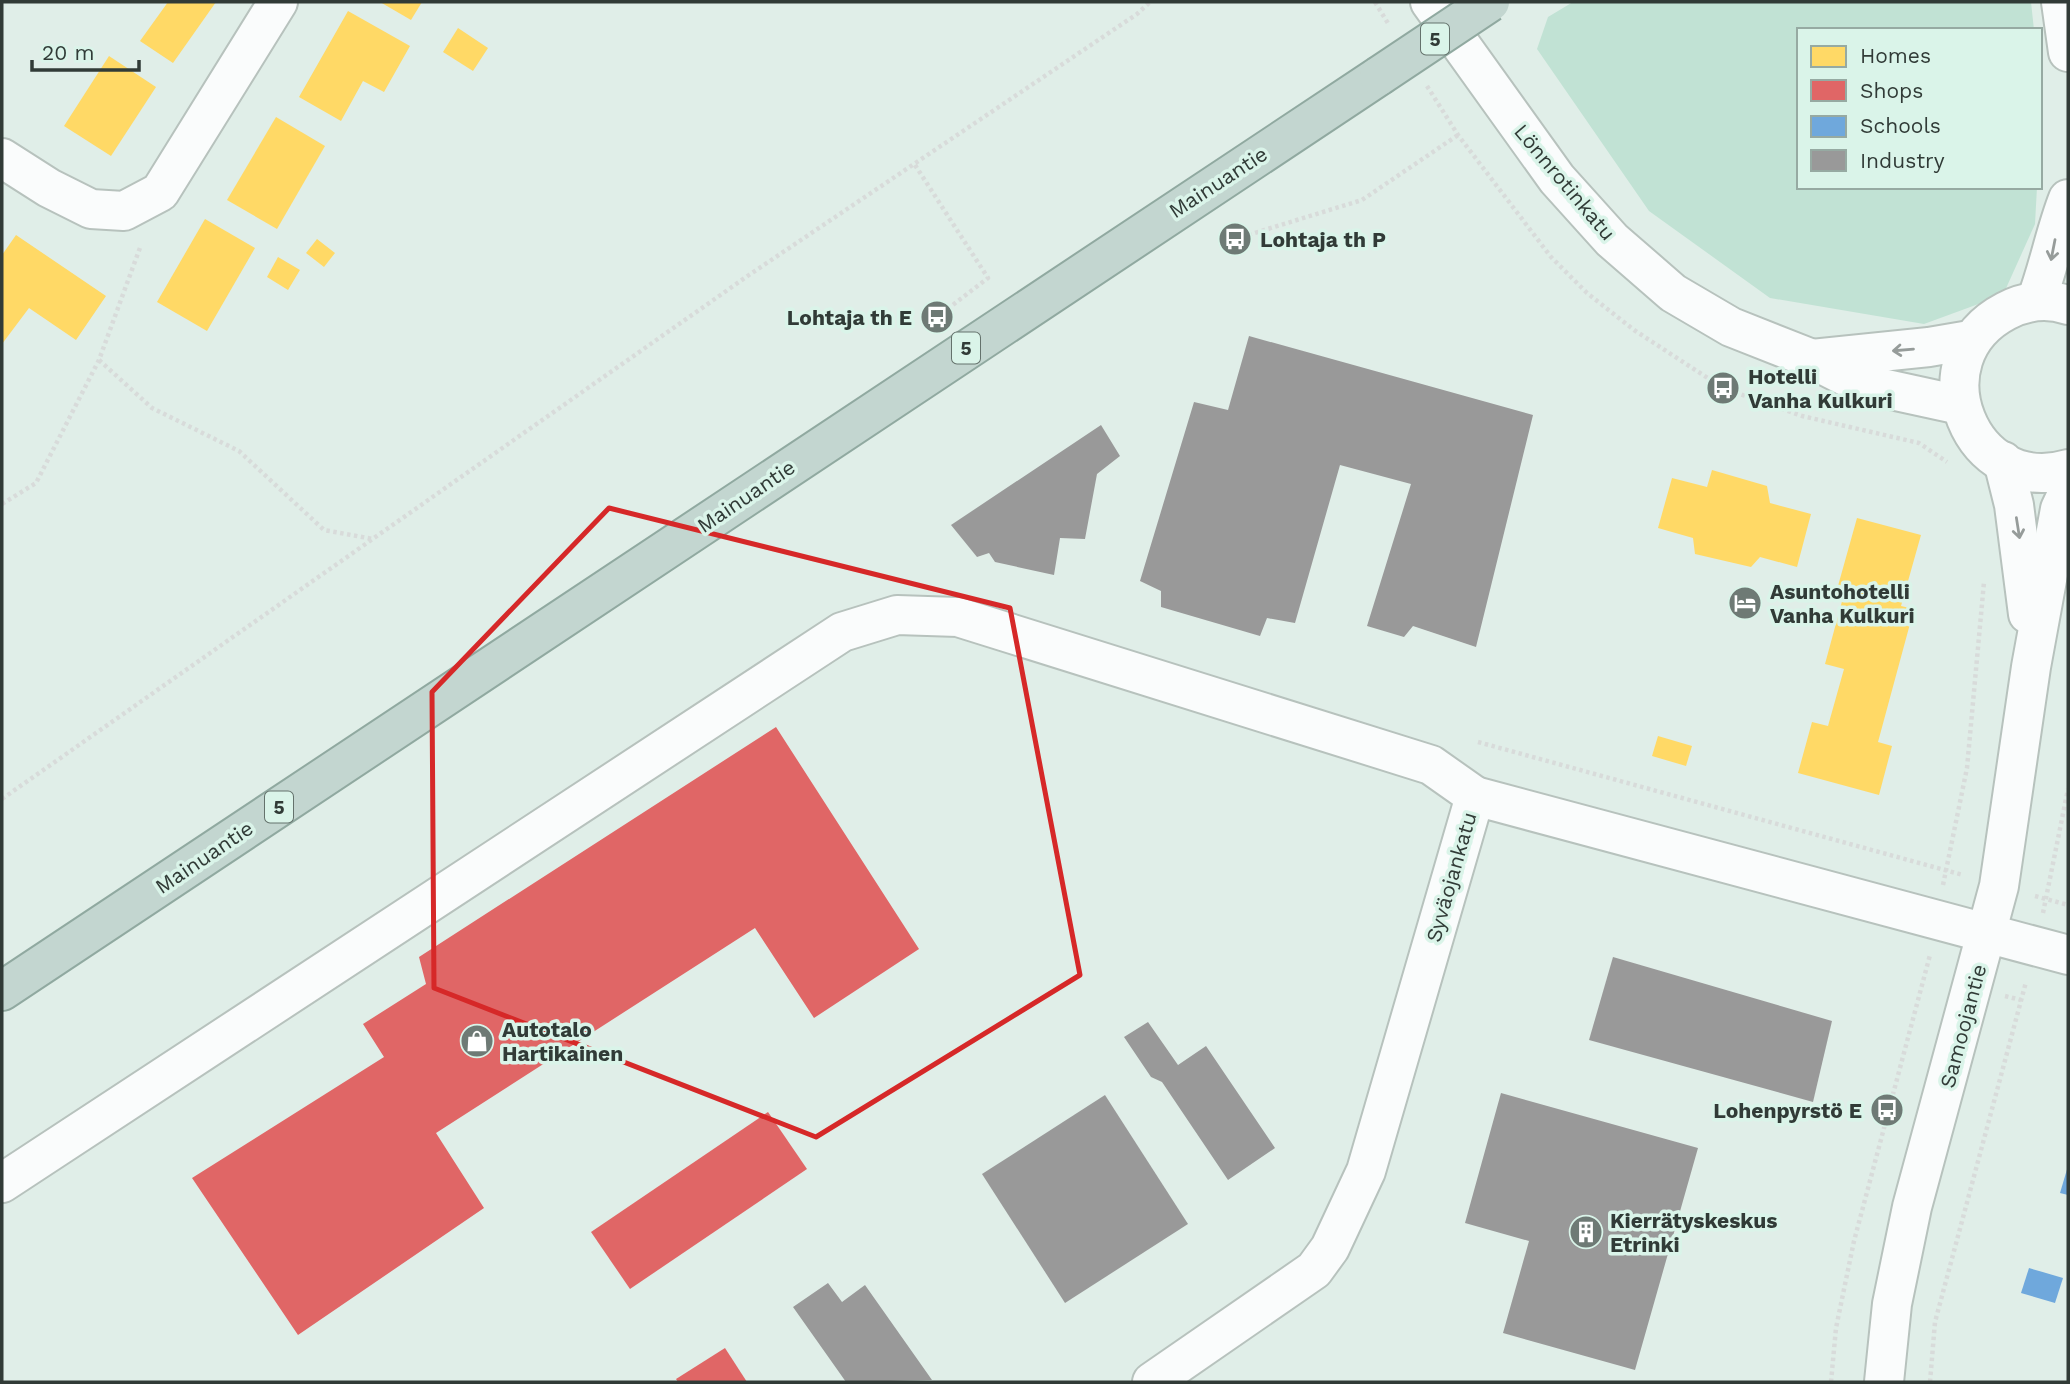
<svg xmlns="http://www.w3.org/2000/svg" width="2070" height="1384" font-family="'Work Sans',sans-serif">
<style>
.green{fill:#c1e2d4}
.homes{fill:#ffd966}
.shops{fill:#e06666}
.schools{fill:#6fa8dc}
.industry{fill:#999}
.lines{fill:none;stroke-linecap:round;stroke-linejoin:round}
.minor-casing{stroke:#b7c2bd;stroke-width:42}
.highway-casing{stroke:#90a9a0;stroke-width:42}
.path{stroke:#d8dbda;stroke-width:4.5;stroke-dasharray:3.5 3.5;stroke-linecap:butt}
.minor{stroke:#fafcfc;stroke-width:38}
.highway{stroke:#c3d6d0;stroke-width:38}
.highway-bridge-casing{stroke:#90a9a0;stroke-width:42;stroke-linecap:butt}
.highway-bridge{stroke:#c3d6d0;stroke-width:38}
.oneway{stroke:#969c9a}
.marked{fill:none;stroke:#d62828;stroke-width:5;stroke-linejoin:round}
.labels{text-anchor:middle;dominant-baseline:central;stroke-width:7;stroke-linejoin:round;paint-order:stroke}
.shield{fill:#daf4e9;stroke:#64726c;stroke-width:2}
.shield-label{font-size:19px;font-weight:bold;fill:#313b37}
.street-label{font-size:21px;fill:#313b37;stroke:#daf4e9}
.poi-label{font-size:21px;font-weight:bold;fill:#313b37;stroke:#daf4e9;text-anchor:start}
</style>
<rect width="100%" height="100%" fill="#e0eee8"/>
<path class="green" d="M1573 2H2031L2034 30H1799V187H2037L2035 224 2003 295 1924 324 1770 298 1649 211 1537 49 1548 17Z"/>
<g class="homes">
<path d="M168 2H216L173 63 140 41Z"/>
<path d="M380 2H422L411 20Z"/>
<path d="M348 11 410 46 384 92 363 81 341 121 299 97Z"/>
<path d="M458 28 488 48 473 71 443 52Z"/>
<path d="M109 56 156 87 111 156 64 126Z"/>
<path d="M276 117 325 146 277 229 227 200Z"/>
<path d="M205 219 255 248 207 331 157 302Z"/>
<path d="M16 235 106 296 76 340 29 308 2 344V255Z"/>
<path d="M317 239 335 253 324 267 306 253Z"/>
<path d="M278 257 300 270 288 290 267 277Z"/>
<path d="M1712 470 1767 486 1770 503 1811 514 1797 567 1760 557 1751 567 1695 554 1693 538 1658 528 1672 478 1707 487Z"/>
<path d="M1857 518 1921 535 1901 606 1914 609 1878 742 1892 746 1879 795 1798 773 1812 722 1828 726 1844 669 1825 664 1844 594 1836 593Z"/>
<path d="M1658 736 1692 746 1686 766 1652 756Z"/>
</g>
<g class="shops">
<path d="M776 727 919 949 814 1018 755 928 436 1133 484 1208 298 1335 192 1178 384 1057 363 1024 426 984 419 957Z"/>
<path d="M768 1112 807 1169 630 1289 591 1232Z"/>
<path d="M725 1348 747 1382H678L676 1379Z"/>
</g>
<g class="schools">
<path d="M2068 1166V1195L2060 1193Z"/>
<path d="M2029 1268 2063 1278 2055 1303 2021 1293Z"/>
</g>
<g class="industry">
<path d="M1249 336 1533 415 1476 647 1413 626 1404 637 1367 626 1411 484 1340 465 1295 623 1267 618 1260 636 1161 607V591L1140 581 1194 402 1228 410Z"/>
<path d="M1101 425 1120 456 1097 474 1085 539 1060 538 1054 575 995 562 989 553 977 557 951 525Z"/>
<path d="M1613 957 1832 1021 1813 1102 1589 1040Z"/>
<path d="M1148 1022 1178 1065 1206 1046 1275 1148 1228 1180 1162 1082 1151 1077 1124 1037Z"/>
<path d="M1501 1093 1698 1148 1635 1370 1503 1333 1529 1241 1465 1223Z"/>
<path d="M1105 1095 1188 1224 1065 1303 982 1174Z"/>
<path d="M828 1283 842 1302 865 1285 932 1380 846 1382 793 1307Z"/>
</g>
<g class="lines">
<defs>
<g id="minor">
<path d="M1430 2 1557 179 1612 240 1673 293 1731 327 1812 359 1859 383 1960 405"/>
<path d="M2061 2 2068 52"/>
<path d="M2 158 49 188 91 209 124 211 160 192 278 2"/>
<path d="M2036 301C2049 267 2055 232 2068 199"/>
<path d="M2068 305C2047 298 2025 301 2006 311 1914 359 1971 498 2068 469"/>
<path d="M1812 359 1929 347 1970 340"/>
<path d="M2003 461 2014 505 2028 614"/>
<path d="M2 1183 842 632 897 615 958 617 1431 765 1475 796"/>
<path d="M1152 1382 1314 1270 1330 1248 1366 1171 1475 796 2068 955"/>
<path d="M1884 1382 1892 1304 1912 1207 1999 886 2031 667 2060 509 2068 492"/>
</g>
<path id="highway" d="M2 991 1379 76"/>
</defs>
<use href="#minor" class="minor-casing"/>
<use href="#highway" class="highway-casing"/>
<g class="path">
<path d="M1375 2 1389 25"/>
<path d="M1427 86 1458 135 1551 257 1587 293 1634 330 1723 388 1802 416 1919 443 1947 462"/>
<path d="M915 165 988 278 937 317 942 324"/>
<path d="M1235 239 1362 200 1458 135"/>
<path d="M99 360 152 408 239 451 324 530 373 539"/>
<path d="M2 504 36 483 99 360 141 245"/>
<path d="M1478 742 1963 875"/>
<path d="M2 799 749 275 1137 14 1150 2"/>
<path d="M1943 885 1967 768 1984 582"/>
<path d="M2035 896 2068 905"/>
<path d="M2043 913 2068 789"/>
<path d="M2005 996 2021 1000"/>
<path d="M1831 1382 1836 1328 1854 1241 1930 955"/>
<path d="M1930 1382 1935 1322 2026 982"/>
</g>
<use href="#minor" class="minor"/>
<use href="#highway" class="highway"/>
<defs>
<path id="highway-bridge" d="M1379 76 1490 2"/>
</defs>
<use href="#highway-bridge" class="highway-bridge-casing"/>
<use href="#highway-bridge" class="highway-bridge"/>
</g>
<defs><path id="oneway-shaft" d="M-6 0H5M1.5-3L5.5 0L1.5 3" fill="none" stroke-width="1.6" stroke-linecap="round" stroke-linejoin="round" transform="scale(1.75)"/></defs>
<g class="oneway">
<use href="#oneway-shaft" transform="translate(2053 250) rotate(101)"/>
<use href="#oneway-shaft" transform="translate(1903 350) rotate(175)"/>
<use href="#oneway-shaft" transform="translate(2018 528) rotate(81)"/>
</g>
<path class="marked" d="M609 508 1010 608 1080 975 816 1137 434 988 432 692Z"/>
<defs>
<symbol id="bus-disc" viewBox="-11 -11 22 22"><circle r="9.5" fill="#6e7a75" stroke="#daf4e9"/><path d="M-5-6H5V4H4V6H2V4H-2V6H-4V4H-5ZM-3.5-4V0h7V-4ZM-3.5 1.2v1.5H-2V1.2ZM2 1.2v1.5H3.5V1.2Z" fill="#fff"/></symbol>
<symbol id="hotel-disc" viewBox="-11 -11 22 22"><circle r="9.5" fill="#6e7a75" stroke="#daf4e9"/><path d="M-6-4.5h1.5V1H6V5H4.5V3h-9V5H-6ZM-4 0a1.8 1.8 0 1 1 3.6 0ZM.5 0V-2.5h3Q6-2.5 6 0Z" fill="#fff"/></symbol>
<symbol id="shop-disc" viewBox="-11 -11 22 22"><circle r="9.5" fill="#6e7a75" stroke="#daf4e9"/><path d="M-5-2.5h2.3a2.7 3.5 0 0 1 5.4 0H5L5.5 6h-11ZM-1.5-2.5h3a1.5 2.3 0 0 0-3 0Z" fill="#fff"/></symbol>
<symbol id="building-disc" viewBox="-11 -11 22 22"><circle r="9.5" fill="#6e7a75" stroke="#daf4e9"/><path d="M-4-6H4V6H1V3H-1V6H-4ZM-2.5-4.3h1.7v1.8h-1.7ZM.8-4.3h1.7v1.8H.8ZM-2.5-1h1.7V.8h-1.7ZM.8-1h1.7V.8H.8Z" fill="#fff"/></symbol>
</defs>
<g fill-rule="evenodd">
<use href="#bus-disc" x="1216" y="220" width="38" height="38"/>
<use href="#bus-disc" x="918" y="298" width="38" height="38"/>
<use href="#bus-disc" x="1704" y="369" width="38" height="38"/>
<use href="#hotel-disc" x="1726" y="584" width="38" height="38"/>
<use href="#shop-disc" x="458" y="1022" width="38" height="38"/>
<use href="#bus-disc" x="1868" y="1091" width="38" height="38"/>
<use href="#building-disc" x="1567" y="1213" width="38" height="38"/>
</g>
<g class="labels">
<g class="shield">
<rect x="1421" y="23.5" width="28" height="31" rx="5"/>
<rect x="952" y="332.5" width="28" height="31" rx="5"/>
<rect x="265" y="791.5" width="28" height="31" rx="5"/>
</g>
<g class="shield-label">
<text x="1435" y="39">5</text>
<text x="966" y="348">5</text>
<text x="279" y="807">5</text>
</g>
<g class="street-label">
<text transform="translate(1218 182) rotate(-33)">Mainuantie</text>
<text transform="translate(1565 182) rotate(50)">Lönnrotinkatu</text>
<text transform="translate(746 496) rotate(-34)">Mainuantie</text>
<text transform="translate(204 857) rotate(-34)">Mainuantie</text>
<text transform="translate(1451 877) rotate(-74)">Syväojankatu</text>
<text transform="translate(1963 1026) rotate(-75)">Samoojantie</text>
</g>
<g class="poi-label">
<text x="1260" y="239">Lohtaja th P</text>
<text x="912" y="317" text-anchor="end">Lohtaja th E</text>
<text x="1748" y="376">Hotelli<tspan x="1748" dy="24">Vanha Kulkuri</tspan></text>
<text x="1770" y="591">Asuntohotelli<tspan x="1770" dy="24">Vanha Kulkuri</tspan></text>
<text x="502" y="1029">Autotalo<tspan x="502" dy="24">Hartikainen</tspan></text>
<text x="1862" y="1110" text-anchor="end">Lohenpyrstö E</text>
<text x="1610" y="1220">Kierrätyskeskus<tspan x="1610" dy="24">Etrinki</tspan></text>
</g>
</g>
<rect width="2070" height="1384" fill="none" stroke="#313b37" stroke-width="7"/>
<rect x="1797" y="28" width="245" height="161" fill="#daf4e9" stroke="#96aaa2" stroke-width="2"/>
<rect x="1811" y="46" width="35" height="21" fill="#ffd966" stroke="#96aaa2" stroke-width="2"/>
<text x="1860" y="63" font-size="21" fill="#313b37">Homes</text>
<rect x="1811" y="80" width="35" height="21" fill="#e06666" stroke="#96aaa2" stroke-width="2"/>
<text x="1860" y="98" font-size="21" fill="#313b37">Shops</text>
<rect x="1811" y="116" width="35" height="21" fill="#6fa8dc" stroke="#96aaa2" stroke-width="2"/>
<text x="1860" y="133" font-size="21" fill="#313b37">Schools</text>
<rect x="1811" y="150" width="35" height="21" fill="#999999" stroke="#96aaa2" stroke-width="2"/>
<text x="1860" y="168" font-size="21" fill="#313b37">Industry</text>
<path d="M32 60v10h107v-10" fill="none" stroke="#313b37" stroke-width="3.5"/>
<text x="42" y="60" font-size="21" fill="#313b37" stroke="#daf4e9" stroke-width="5" paint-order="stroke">20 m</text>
</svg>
